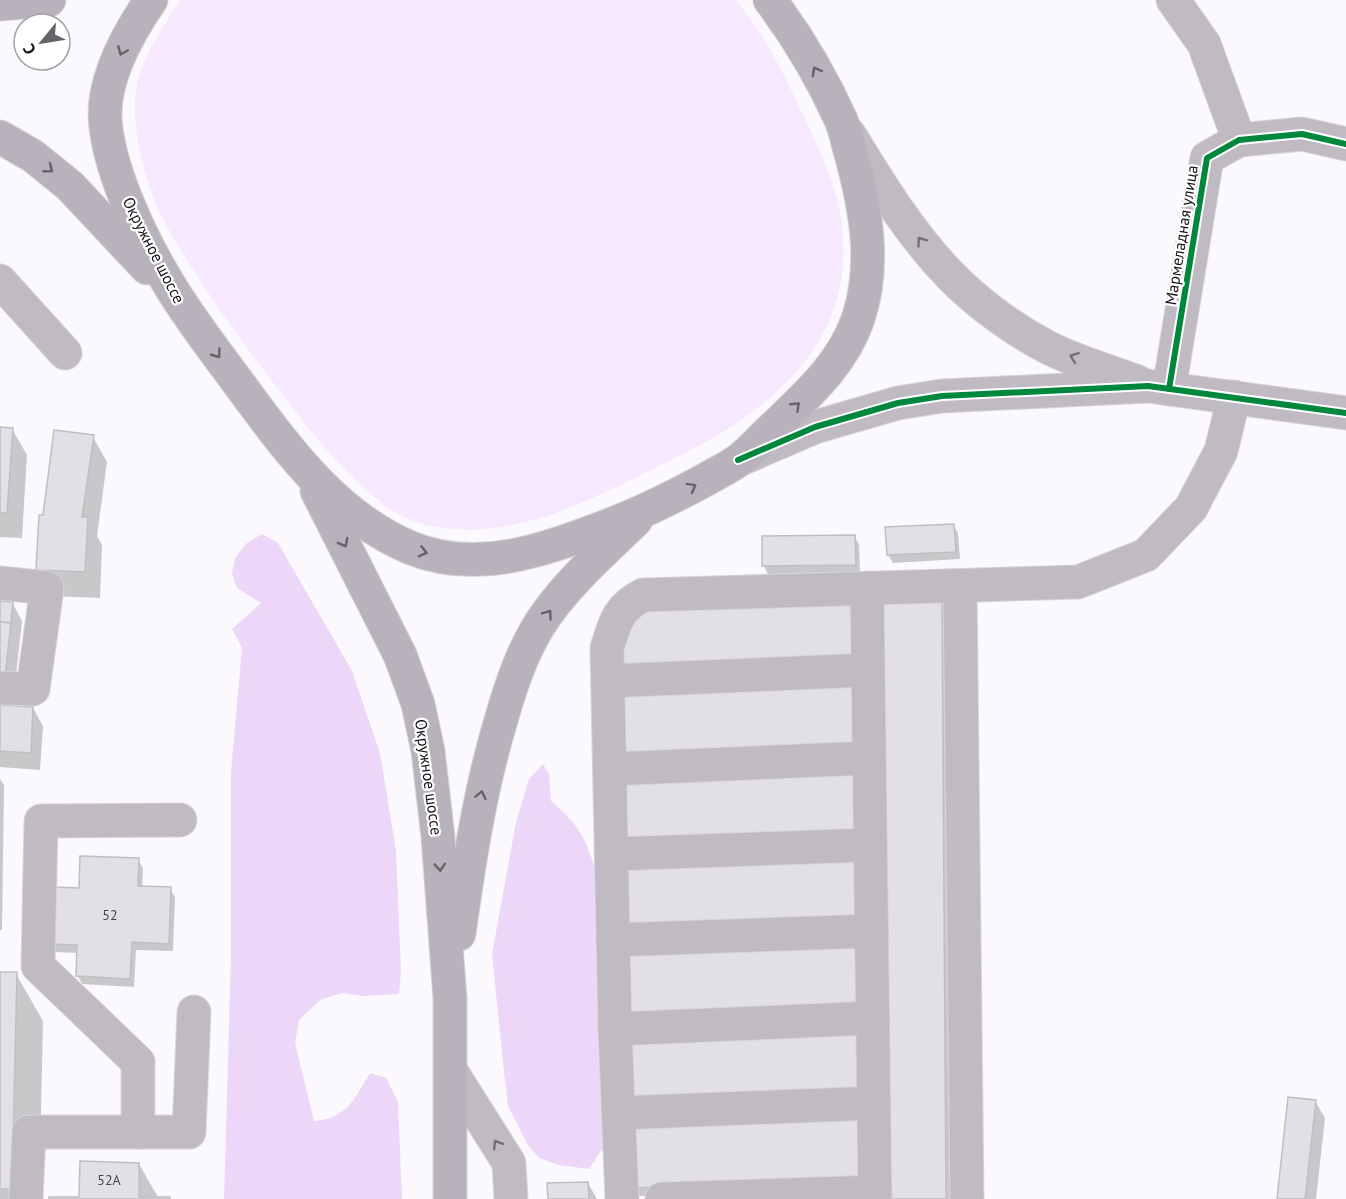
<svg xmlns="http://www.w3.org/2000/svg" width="1346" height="1199" font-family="'PT Sans',sans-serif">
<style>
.green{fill:#f6e8fe}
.forest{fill:#edd7f8}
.shadow{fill:#0003}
.building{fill:#e3e0e5;stroke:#c0bec2;stroke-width:1.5}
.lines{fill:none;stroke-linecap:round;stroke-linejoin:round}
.minor-casing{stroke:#d6d5d7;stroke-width:35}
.major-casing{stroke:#d6d5d7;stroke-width:35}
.minor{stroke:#c0bac2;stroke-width:33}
.major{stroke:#b8b2bc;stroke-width:33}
.cycleway-casing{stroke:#fff;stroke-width:10}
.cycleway{stroke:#00873e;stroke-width:6}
.oneway{stroke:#67626a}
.oneway2{stroke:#746e75}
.labels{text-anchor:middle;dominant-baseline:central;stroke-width:4.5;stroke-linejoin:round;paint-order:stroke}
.number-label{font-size:14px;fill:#49464a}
.street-label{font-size:16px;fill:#161217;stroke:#fff}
</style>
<rect width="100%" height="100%" fill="#fbf9fd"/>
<path class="green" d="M181 0H736C766 36 786 79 806 121 821 153 838 190 842 225 852 310 811 371 744 418 714 440 680 455 647 472 587 502 514 538 445 528 426 526 405 520 390 509 336 469 297 414 257 361 229 324 202 286 178 245 172 235 165 224 160 213 145 180 131 129 136 91 139 62 164 24 181 0Z"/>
<g class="forest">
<path d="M262 534 278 543 352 671 380 753 396 851 401 972 399 994 364 996 342 993 320 1000 299 1020 295 1043 314 1121C348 1118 354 1099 370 1073L386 1078 398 1102 402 1199H224L231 955V772L242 648 232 629 261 603 237 588 232 574 235 558 247 543Z"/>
<path d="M543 764 549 774 551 801C580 826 584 835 596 871L604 1146 589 1169 558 1165 539 1158 528 1145 508 1106 503 1063 492 954 516 822 529 779Z"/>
</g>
<g class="shadow">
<path d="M0 429H12L27 455 22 538 0 537Z"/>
<path d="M93 437 107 462 97 536 102 545 100 598 52 596 38 570 44 517Z"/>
<path d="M953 525 958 533 960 559 893 563 888 555Z"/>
<path d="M855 537 859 545 860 573 768 574 764 566Z"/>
<path d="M0 602 13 604 22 621 14 693 0 691Z"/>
<path d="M941 603 946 612 950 1199H888Z"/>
<path d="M0 706 33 708 43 726 40 770 0 767Z"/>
<path d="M0 779 4 785 2 930H0Z"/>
<path d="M138 860 143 868 142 888 170 889 175 897 173 951 136 950 134 987 82 984 78 976 79 953 55 952 50 944 80 890Z"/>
<path d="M0 973 16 974 43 1021 39 1199H0Z"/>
<path d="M1315 1101 1325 1118 1316 1199H1278Z"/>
<path d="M630 1126 866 1188 637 1196Z"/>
<path d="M139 1164 159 1199H169H50H80Z"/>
<path d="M588 1183 597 1199H549Z"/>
</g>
<g class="building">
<path d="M0 427 13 428 7 513H0Z"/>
<path d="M54 430 94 435 82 517H88L85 572 36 570 39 515H43Z"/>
<path d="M954 524 956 552 887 555 885 527Z"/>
<path d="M855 535 856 565 762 566V536Z"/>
<path d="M850 600 853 659 621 668 619 637 634 609Z"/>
<path d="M0 601 13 602 11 623 0 622Z"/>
<path d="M881 602H942L946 1199H886Z"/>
<path d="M0 622 11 623 5 676H0Z"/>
<path d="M854 682 857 744 622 757 619 694Z"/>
<path d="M0 705 33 707 31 753 0 751Z"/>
<path d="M860 772 862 833 624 843 621 782Z"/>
<path d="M80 856 139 858 138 886 171 887 169 944 132 942 130 979 76 976 77 945 48 944 51 887 79 888Z"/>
<path d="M859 857 862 916 625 925 623 866Z"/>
<path d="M858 945 861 1004 624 1014 622 955Z"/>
<path d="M0 972H17L12 1189H0Z"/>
<path d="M860 1031 863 1090 630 1101 627 1043Z"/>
<path d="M1288 1097 1316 1100 1305 1199H1277Z"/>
<path d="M860 1116 862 1180 630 1188 628 1125Z"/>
<path d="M80 1161 139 1163V1197H170V1199H49V1197H79Z"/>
<path d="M588 1182 589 1199H548L547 1183Z"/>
</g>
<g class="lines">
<defs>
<g id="minor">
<path d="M1173 0 1204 44 1239 140"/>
<path d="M849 134C879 183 910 234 950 275 977 303 1014 330 1049 348 1077 362 1109 371 1138 382"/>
<path d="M0 281 65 353"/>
<path d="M1169 389 1207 158 1239 140 1302 134 1346 144"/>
<path d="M743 458 815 427 898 403 942 396 1148 386 1346 413"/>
<path d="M0 583 47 588 33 689 0 688"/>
<path d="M960 586 967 1199"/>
<path d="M867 588 875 1199"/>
<path d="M608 681 868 670"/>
<path d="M610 769 869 758"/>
<path d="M613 854 870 845"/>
<path d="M613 940 872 931"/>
<path d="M615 1029 873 1018"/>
<path d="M451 1071 509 1163 511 1199"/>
<path d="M619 1113 874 1103"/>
<path d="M138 1132V1062L38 966 41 821 180 820"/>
<path d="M26 1199 29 1132H189L194 1012"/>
<path d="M622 1199 615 1029 607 648C615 622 618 608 643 595L1078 582 1146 555 1191 508 1221 451 1234 397"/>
<path d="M662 1199 875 1192"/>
</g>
<g id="major">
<path d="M151 0C129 32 105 75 105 114 106 165 141 238 167 281 187 315 211 346 234 377 283 443 332 515 411 548 478 575 543 550 607 526 644 512 678 495 712 476 721 471 731 466 739 460 751 451 762 438 773 428 807 395 842 365 858 319 876 266 866 210 852 158 848 145 846 132 841 120 822 78 798 37 770 0"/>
<path d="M0 4 49 0"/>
<path d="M0 137 33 156 70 186 147 268"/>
<path d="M317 491 400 655 418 704 428 751 438 837 450 999V1199"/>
<path d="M459 934C469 862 480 790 501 720 512 682 524 645 548 612 573 578 605 550 636 520"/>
</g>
</defs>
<use href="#minor" class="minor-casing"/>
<use href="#major" class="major-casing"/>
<use href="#minor" class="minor"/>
<use href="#major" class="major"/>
<defs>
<g id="cycleway">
<path d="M1169 389 1207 158 1239 140 1302 134 1346 144"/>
<path d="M738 460 815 427 898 403 942 396 1148 386 1346 413"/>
</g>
</defs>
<use href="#cycleway" class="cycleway-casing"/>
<use href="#cycleway" class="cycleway"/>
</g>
<defs><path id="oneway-chevron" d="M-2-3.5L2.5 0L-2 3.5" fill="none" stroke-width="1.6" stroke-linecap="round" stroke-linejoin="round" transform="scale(1.5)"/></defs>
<g class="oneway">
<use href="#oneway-chevron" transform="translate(122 51) rotate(113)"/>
<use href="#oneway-chevron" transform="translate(816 71) rotate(-119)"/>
<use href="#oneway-chevron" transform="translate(49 169) rotate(39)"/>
<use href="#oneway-chevron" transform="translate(217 354) rotate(53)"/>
<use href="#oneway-chevron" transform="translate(796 406) rotate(-43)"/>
<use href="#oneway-chevron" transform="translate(692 487) rotate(-29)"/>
<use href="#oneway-chevron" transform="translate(344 543) rotate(62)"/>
<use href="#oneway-chevron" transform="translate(423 552) rotate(15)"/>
<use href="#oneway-chevron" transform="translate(548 614) rotate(-55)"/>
<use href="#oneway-chevron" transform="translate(481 795) rotate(-78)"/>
<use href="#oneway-chevron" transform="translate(440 867) rotate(86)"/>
</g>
<g class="oneway2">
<use href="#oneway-chevron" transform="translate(921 241) rotate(-126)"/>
<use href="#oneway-chevron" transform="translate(1074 357) rotate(-159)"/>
<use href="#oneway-chevron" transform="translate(497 1144) rotate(-122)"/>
</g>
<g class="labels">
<g class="number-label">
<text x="110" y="915">52</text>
<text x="109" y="1180">52А</text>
</g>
<g class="street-label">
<text transform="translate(1181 235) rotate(-81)">Мармеладная улица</text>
<text transform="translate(154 250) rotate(63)">Окружное шоссе</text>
<text transform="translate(429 777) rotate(82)">Окружное шоссе</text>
</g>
</g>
<g transform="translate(42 42) rotate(240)"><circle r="28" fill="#ffffff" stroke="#a2a0a2" stroke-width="1.5"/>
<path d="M0-4.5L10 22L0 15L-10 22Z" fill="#666368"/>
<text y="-9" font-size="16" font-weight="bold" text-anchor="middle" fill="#161217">С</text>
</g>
</svg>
